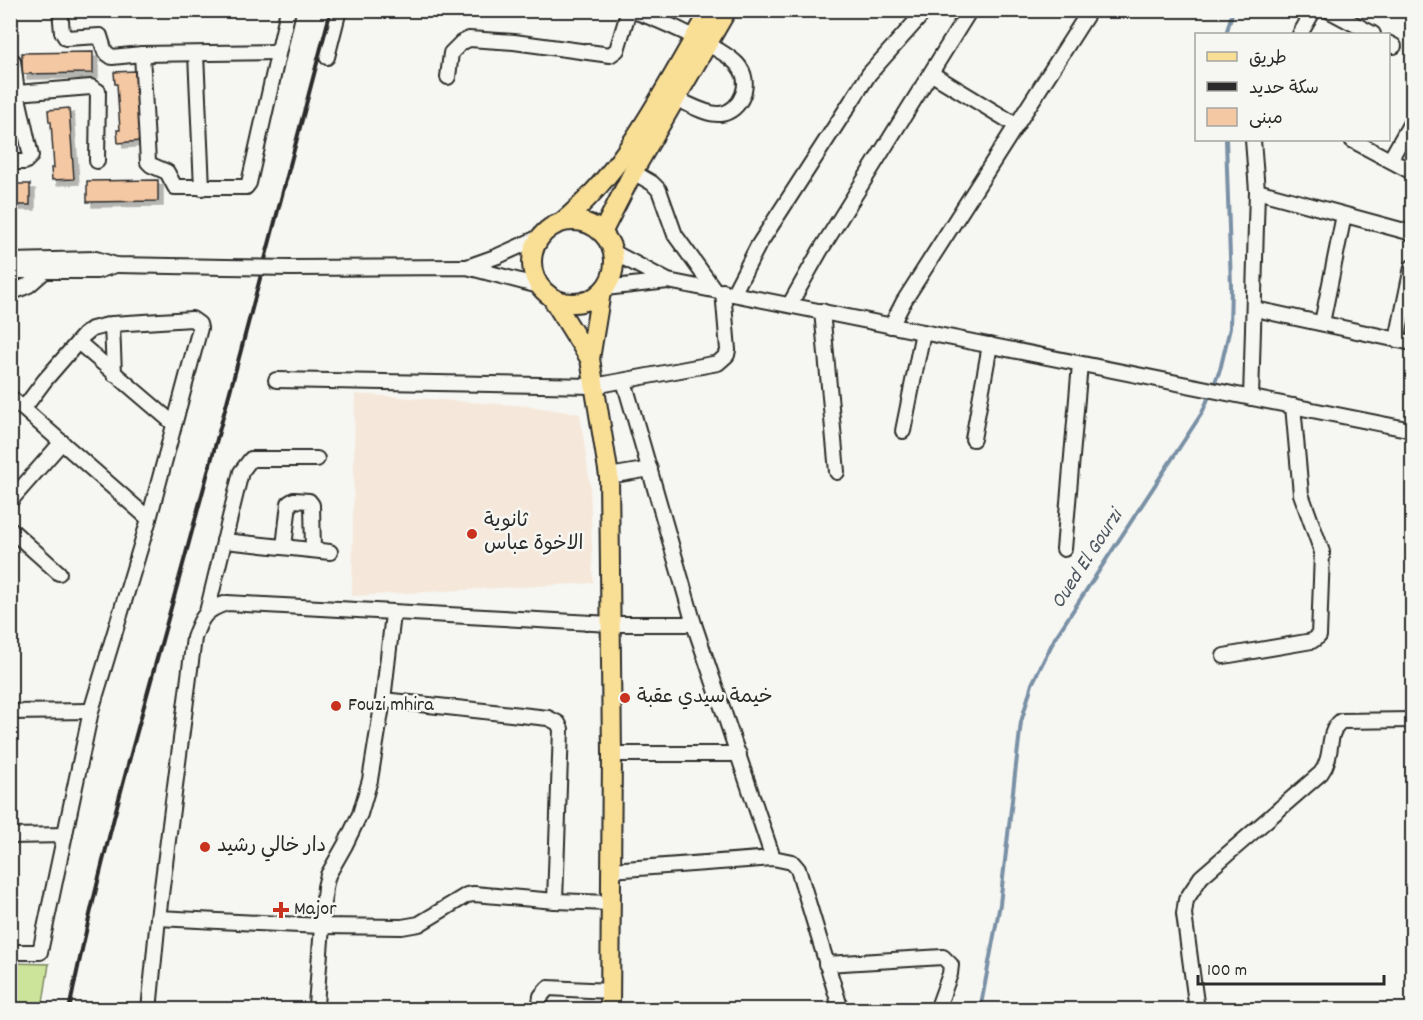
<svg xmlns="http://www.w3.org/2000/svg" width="1423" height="1020" font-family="Dekko,'Playpen Sans Arabic',sans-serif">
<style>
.built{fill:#f5e8da}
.green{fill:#cce49a;stroke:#7c8862;stroke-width:1.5}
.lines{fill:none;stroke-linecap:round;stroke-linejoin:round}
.stream{stroke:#7990a5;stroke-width:4}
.building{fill:#f4c8a3;stroke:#2b2b2b;stroke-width:1.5;filter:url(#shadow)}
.minor-casing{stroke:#2b2b2b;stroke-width:18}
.major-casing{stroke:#2b2b2b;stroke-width:22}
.minor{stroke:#f6f6f2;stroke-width:14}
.major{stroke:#f9df96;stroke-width:18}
.rail{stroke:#2b2b2b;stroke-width:4}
.minor-bridge-casing{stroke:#2b2b2b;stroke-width:18;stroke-linecap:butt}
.minor-bridge{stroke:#f6f6f2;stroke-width:14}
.poi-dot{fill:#c8321e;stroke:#f6f6f2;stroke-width:2}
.labels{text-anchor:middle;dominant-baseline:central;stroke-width:5;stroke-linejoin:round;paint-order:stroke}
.poi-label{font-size:20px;fill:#2b2b2b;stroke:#f6f6f2;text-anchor:start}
.water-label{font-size:21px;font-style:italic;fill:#4c555e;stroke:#f6f6f2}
</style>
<defs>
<filter id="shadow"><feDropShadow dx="5" dy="5" stdDeviation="0" flood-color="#0004"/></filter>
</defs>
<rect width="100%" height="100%" fill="#f6f6f2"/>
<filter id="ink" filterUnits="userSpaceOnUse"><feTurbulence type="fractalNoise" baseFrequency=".0167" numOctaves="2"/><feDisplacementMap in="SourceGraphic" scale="12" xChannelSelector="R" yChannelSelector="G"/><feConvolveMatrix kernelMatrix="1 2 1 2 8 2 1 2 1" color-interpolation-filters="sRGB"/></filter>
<g filter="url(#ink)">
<path class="built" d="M355 394 529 406 580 414 590 484 593 583 352 596Z"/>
<path class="green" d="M11 963 49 964 42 1009H11Z"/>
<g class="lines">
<g class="stream">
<path d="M1226 34 1233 10"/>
<path d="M980 1010 1000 904 1021 722 1032 684 1055 638 1202 413 1220 370 1230 328 1231 286 1226 140"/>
</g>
</g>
<g class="building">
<path d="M93 52V73L22 74V53Z"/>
<path d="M135 71 140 141 118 143 117 130H120L117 84H115L114 72Z"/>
<path d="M69 108 74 179 52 180 51 168H54L51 122H49L48 110Z"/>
<path d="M158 180V201L87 202V181Z"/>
<rect x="10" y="184" width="20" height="21"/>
</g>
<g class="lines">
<defs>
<g id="minor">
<path d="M60 10 62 32 66 38 100 36 105 52 112 57 142 54 278 52"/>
<path d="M630 10C654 17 721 47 737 64 754 82 741 112 720 114 706 115 689 104 676 99"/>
<path d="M1328 10 1373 34"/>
<path d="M1300 34 1314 10"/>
<path d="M1388 43 1394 46"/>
<path d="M142 54 148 162 151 165 167 172 175 187H246L249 183 288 10"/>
<path d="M196 54 202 188"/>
<path d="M327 57 339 10"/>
<path d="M10 59 13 61 17 93"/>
<path d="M932 74 1016 125"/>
<path d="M448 77 451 53 461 43 469 39 514 42 610 55 617 50 629 10"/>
<path d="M1352 140 1412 172"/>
<path d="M1390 160 1412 121"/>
<path d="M10 162H25L31 156 17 93 91 87 98 91 97 161"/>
<path d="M633 172 652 183 659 190 675 235 714 289"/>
<path d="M1257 191 1412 233"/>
<path d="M613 252 666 280"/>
<path d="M10 261 96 259 116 265 225 267"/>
<path d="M467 267 498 256 540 237"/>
<path d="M290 268 467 267 539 286"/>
<path d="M10 271H97L116 265"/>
<path d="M605 288 668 281 1412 430"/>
<path d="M13 292 29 285 45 271"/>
<path d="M733 294 758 246 869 74 926 10"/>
<path d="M790 304 820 251 970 10"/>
<path d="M1255 309 1412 343"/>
<path d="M822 311 837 472"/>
<path d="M1322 323 1344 215"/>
<path d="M112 324 114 374"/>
<path d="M891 326 904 301 1090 10"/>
<path d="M1397 340 1412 267"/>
<path d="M78 342 174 424"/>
<path d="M276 380 594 386 718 363 727 355 728 350 723 291"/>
<path d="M624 381 694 624 773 858"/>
<path d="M10 397 149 519"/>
<path d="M1251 398 1257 191 1253 140"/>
<path d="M903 431 923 332"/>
<path d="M973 439 990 345"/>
<path d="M609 476 650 469"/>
<path d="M10 501 62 442"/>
<path d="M10 529 59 573"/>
<path d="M224 541 330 552"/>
<path d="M284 547 289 503 294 500 309 501 312 505 313 550"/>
<path d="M1064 549 1080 364"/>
<path d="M207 612 241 472 251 459H317"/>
<path d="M1224 656 1312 641 1319 636 1322 552 1301 494 1293 406"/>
<path d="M383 700 548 718 558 723 561 729 555 901"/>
<path d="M10 712 91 711"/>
<path d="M612 754H739"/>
<path d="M10 836 65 835"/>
<path d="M611 870 773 858 792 862 798 869 841 1010"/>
<path d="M158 918 321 926 402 927 419 924 467 895 474 894 555 901 610 903"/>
<path d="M10 952H40L91 711 149 519 200 328 199 324 192 319 112 324 92 329 84 335 45 380 24 408"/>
<path d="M826 964 943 957 951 965 950 974 937 1010"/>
<path d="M316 1005 325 887 328 875 345 845 360 814 370 780 383 700 393 614"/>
<path d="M149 1010 158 918 194 638C201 617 205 610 227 603L611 624H694"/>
<path d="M539 1010 541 996 548 988 610 991"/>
<path d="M1197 1010 1184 914 1186 900 1201 877 1321 773C1335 754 1325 734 1341 721L1412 720"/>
</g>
<g id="major">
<circle cx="573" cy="262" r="41"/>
<path d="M562 222C628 168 667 83 711 10"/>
<path d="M602 233 633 172 727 10"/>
<path d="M601 292 590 359 609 476 612 754 610 1010"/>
<path d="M552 298 590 359"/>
</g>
</defs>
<use href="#minor" class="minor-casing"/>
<use href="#major" class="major-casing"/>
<use href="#minor" class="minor"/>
<use href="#major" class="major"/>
<path class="rail" d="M69 1010C100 857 144 707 185 557 235 375 283 193 331 10"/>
<defs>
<path id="minor-bridge" d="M225 267 290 268"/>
</defs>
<use href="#minor-bridge" class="minor-bridge-casing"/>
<use href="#minor-bridge" class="minor-bridge"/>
</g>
</g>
<g class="poi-dot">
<circle cx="472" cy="534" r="6"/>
<circle cx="625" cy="698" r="6"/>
<circle cx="336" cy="706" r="6"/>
<circle cx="205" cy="847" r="6"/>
<path d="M278 901h6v6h6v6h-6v6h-6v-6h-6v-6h6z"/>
</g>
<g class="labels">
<g class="poi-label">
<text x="484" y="522">ثانوية<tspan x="484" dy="23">الاخوة عباس</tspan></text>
<text x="637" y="698">خيمة سيدي عقبة</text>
<text x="348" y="706">Fouzi mhira</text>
<text x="217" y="847">دار خالي رشيد</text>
<text x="294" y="910">Major</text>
</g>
<g class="water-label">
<text transform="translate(1088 560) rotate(-57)">Oued El Gourzi</text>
</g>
</g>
<rect width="1423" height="1020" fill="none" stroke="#f6f6f2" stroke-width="36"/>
<rect x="18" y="18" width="1387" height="984" fill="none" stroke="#2b2b2b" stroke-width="2" filter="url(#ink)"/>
<rect x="1195" y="33" width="195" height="108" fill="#f6f6f2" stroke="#a5a5a2" stroke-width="1.5"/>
<rect x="1207" y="52" width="30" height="9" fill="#f9df96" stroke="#a5a5a2" stroke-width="1.5"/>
<text x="1249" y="63" font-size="18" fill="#2b2b2b">طريق</text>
<rect x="1207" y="82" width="30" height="9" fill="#2b2b2b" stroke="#a5a5a2" stroke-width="1.5"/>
<text x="1249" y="93" font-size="18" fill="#2b2b2b">سكة حديد</text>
<rect x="1207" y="108" width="30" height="18" fill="#f4c8a3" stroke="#a5a5a2" stroke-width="1.5"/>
<text x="1249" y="123" font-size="18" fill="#2b2b2b">مبنى</text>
<path d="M1198 975v9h186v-9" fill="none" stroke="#2b2b2b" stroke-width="3"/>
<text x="1207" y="975" font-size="18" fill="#2b2b2b" stroke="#f6f6f2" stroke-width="4.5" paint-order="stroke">100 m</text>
</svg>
